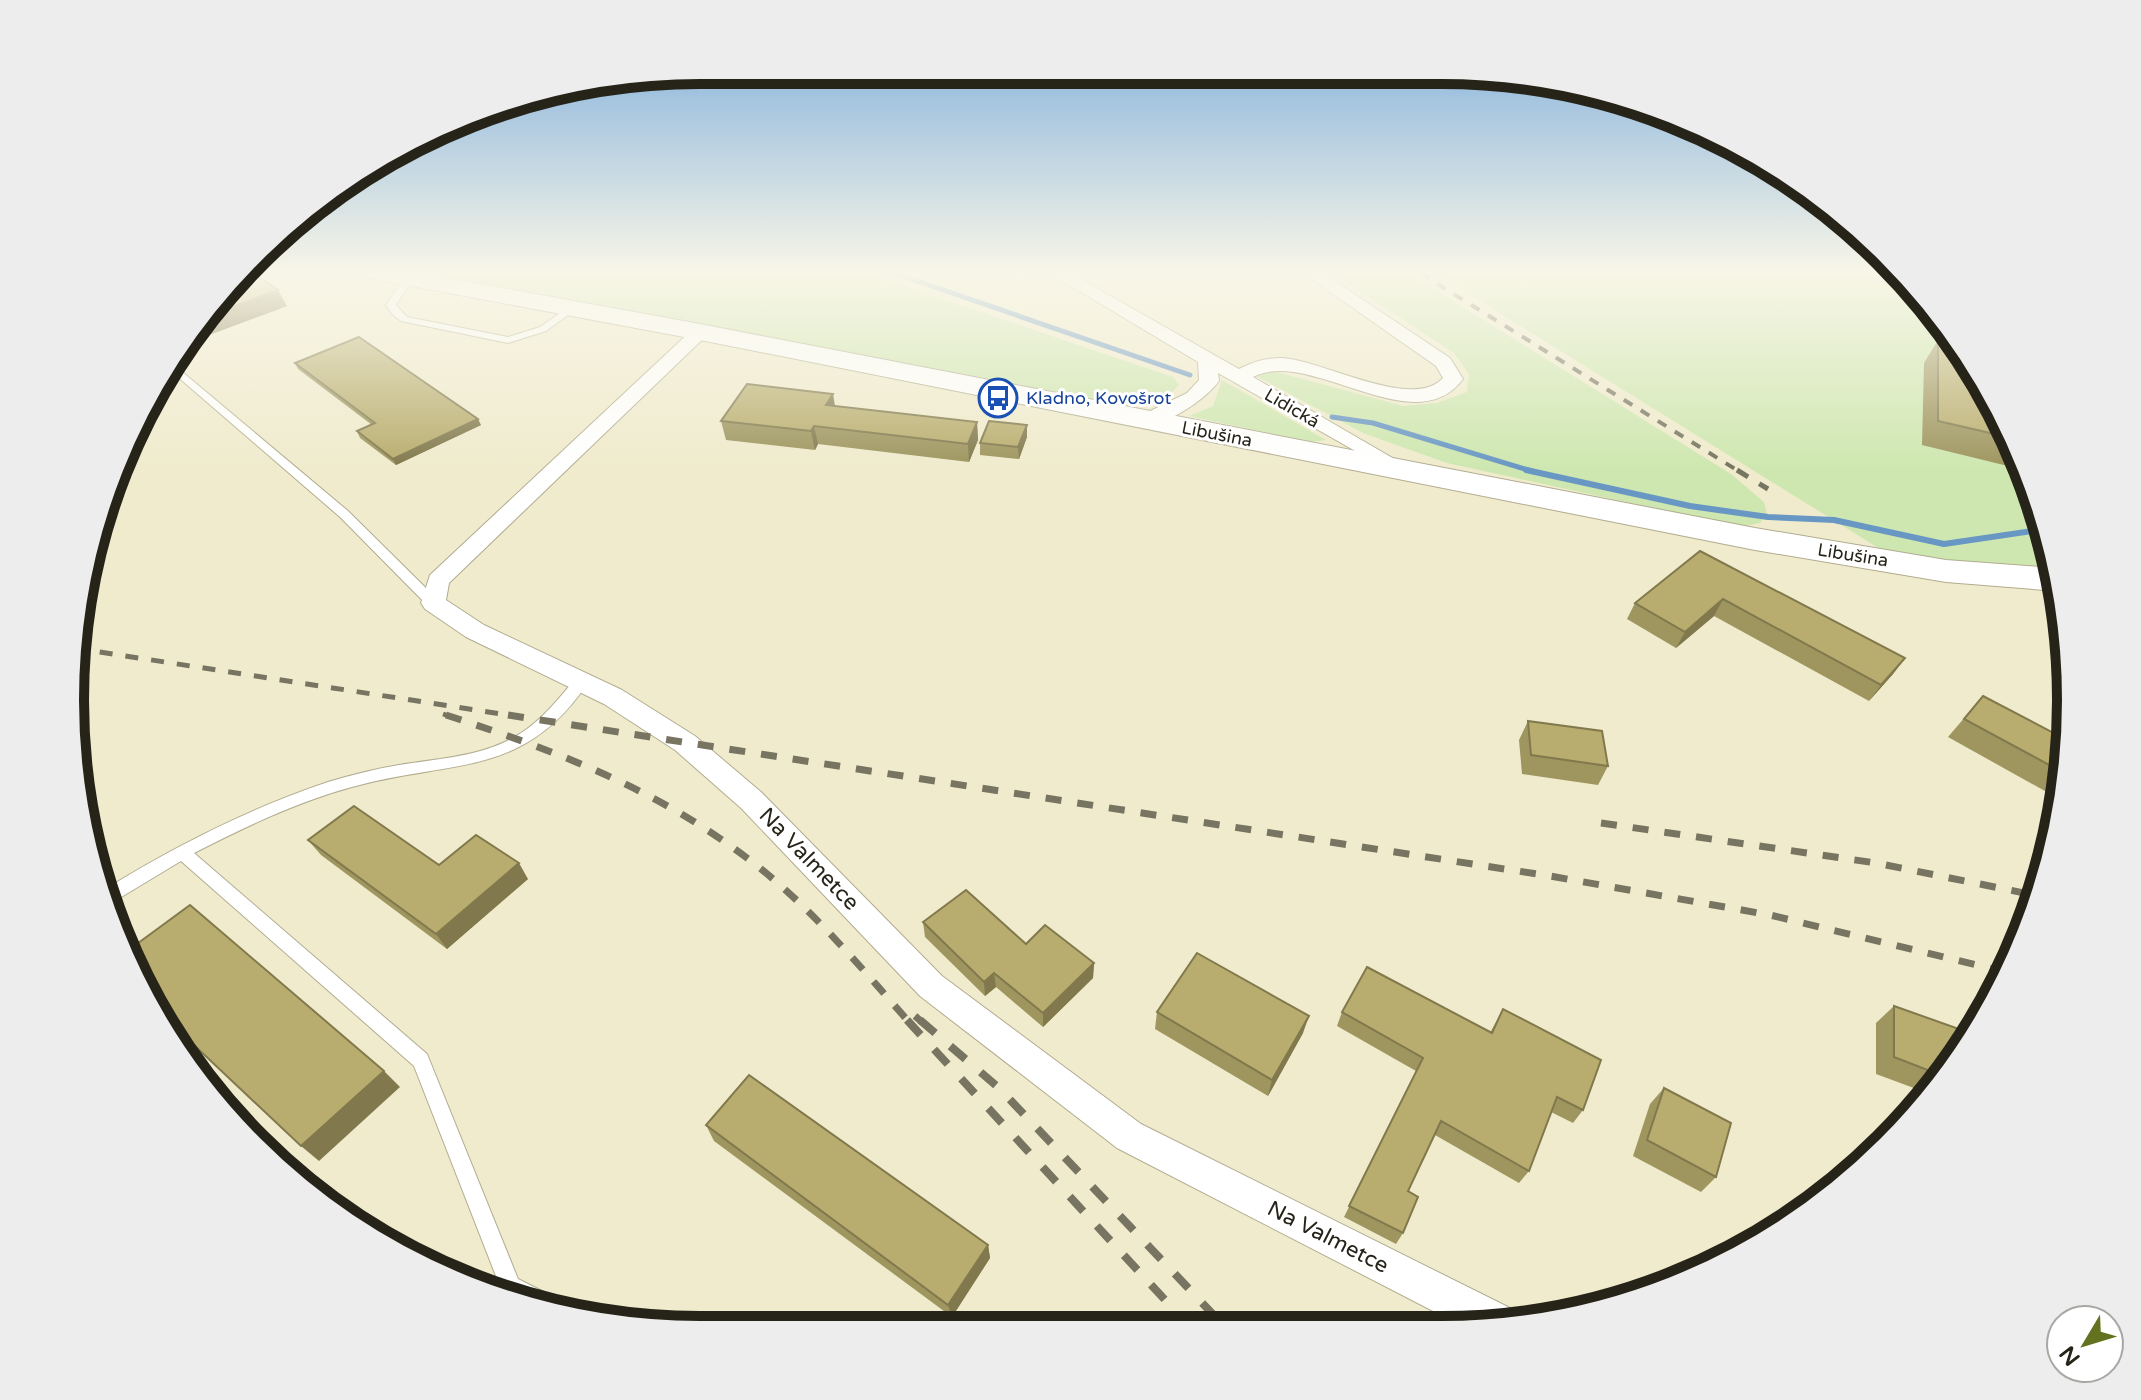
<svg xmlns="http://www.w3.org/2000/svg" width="2141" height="1400" font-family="'Varela Round',sans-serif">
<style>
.green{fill:#cee7b0}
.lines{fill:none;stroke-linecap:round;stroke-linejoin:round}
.stream-far1{stroke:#6997c4;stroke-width:5}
.stream{stroke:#6997c4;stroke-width:6}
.service-casing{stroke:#b1ac90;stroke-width:2}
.minor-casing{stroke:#b1ac90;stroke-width:2}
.secondary-casing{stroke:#b1ac90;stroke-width:2}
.service{fill:#fff;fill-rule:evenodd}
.minor{fill:#fff;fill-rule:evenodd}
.secondary{fill:#fff;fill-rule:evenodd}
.rail-far3{stroke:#777461;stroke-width:4;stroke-dasharray:10 10;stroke-linecap:butt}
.rail-far2{stroke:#777461;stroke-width:5;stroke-dasharray:13 13;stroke-linecap:butt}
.rail-far1{stroke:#777461;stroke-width:7;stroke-dasharray:16 16;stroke-linecap:butt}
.rail{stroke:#777461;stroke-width:8;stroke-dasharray:20 20;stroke-linecap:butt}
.wall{fill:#9e955f}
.shaded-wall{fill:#81794d}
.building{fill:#b8ad6e;stroke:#81794d;stroke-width:2}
.labels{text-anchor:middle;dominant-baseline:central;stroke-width:6;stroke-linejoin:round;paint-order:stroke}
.far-transit-label{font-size:18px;fill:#164399;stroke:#fff;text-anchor:start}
.far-street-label{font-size:18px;fill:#262419;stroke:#fff}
.street-label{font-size:22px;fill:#262419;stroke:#fff}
.rim{fill:none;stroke:#262419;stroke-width:10}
</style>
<rect width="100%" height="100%" fill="#f0ebcd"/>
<g class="green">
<path d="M432 273H865L1173 377 1179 385 1168 397 1128 407 429 275Z"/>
<path d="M1332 273H1408L1731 474 1764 502 1767 514 1760 523 1740 527 1447 463 1363 433 1256 376 1273 371 1403 406 1437 403 1467 392 1469 374 1454 353Z"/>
<path d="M1435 273H1900L1941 316 2006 421 2049 536 2055 571 1948 562 1880 549Z"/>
<path d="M1222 380 1326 440 1310 442 1189 416 1213 406Z"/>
</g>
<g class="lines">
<g class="stream-far1">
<path d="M894 273 1190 375"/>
<path d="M1332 417 1373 423 1535 472"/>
</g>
<path class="stream" d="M1526 470 1690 506 1768 517 1834 520 1944 544 2046 529"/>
<defs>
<g id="service">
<path d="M408 276 413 279 396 305 407 317 508 337 540 327 570 306 578 308 546 331 508 343 401 321 392 314 386 305 405 277Z"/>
<path d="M174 365 348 511 438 600 439 603 438 606H428L340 517 171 371Z"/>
<path d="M582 676 589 681C524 780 450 759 352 787 297 802 245 827 194 853L427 1054 518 1279 560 1300 562 1310 503 1294 414 1066 181 861 113 902 110 903 104 890C175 846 248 809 328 782 351 775 375 769 399 765 440 758 484 757 521 733 543 719 560 697 577 677Z"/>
</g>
<g id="minor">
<path d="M1049 273H1070L1239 369C1253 362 1264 358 1281 358 1321 359 1412 412 1443 378L1436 366 1303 273H1323L1450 358 1463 379C1415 444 1310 347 1253 377L1408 467 1412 471 1401 477 1218 373 1219 381C1206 399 1162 430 1140 424L1137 420 1140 416 1187 393 1199 380 1198 362Z"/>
<path d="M700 327 709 332 706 336 449 583 446 600 484 625 622 690 695 736 761 792 942 976 1141 1124 1516 1311 1520 1322 1468 1329 1117 1148 920 996 741 808 675 750 604 704 466 637 425 609 421 603 430 575 694 328Z"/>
</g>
<path id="secondary" d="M367 273H420L700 324 1755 528 1946 560 2055 568 2058 591 1946 582 1755 550 700 340 379 280 370 278Z"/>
</defs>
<use href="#service" class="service-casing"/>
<use href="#minor" class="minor-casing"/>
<use href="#secondary" class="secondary-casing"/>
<use href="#service" class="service"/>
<use href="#minor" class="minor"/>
<use href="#secondary" class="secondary"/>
<path class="rail-far3" d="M1420 273 1740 472"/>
<g class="rail-far2">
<path d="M1737 470 1768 489"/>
<path d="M74 648 521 717"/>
<path d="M443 714 452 717"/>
</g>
<g class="rail-far1">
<path d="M446 715C556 751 653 787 747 858 808 904 858 964 909 1022"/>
<path d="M508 715 1550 876 1770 915 2006 972"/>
<path d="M1601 823 1876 863 2039 896"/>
<path d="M915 1016 922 1022"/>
</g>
<g class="rail">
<path d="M907 1020 1190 1327"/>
<path d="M920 1020 999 1088 1225 1327"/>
</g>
</g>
<g class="wall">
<path d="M287 306 201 338 192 332 200 316Z"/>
<path d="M1938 340 2006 421 2019 456 2012 467 1922 445 1924 363Z"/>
<path d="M295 363 481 425 396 465 360 438 357 431 372 425 298 369Z"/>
<path d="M835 406 977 422 978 440 969 462 818 444 815 450 726 440 721 421Z"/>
<path d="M1027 437 1019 459 980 455V443Z"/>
<path d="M1700 551 1905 658 1893 674 1869 701 1714 616 1676 648 1627 619 1635 603Z"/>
<path d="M1983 696 2067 740 2066 782 2061 800 1948 737Z"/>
<path d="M1528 721 1608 766 1598 785 1522 774 1519 740Z"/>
<path d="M308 840 439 865 528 879 447 949 321 855Z"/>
<path d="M923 922 1026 944 1094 963 1093 978 1043 1027 996 987 985 996 925 937Z"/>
<path d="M1894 1006 1973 1034 1930 1094 1876 1074V1023Z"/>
<path d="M1503 1009 1583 1110 1573 1123 1551 1112 1529 1171 1519 1183 1435 1135 1408 1191 1403 1233 1396 1244 1344 1217 1416 1071 1337 1026 1342 1012 1490 1033Z"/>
<path d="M1157 1012 1303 1033 1268 1096 1155 1029Z"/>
<path d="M1664 1088 1716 1177 1701 1192 1633 1156 1650 1104Z"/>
<path d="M706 1125 988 1245 990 1258 952 1317 714 1141Z"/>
</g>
<g class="shaded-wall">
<path d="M278 290 287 306 201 338 194 328 198 320Z"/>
<path d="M833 394 836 412 826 405Z"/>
<path d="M478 419 481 425 396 465 393 459Z"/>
<path d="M977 422 978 440 969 462 968 444Z"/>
<path d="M1027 425V437L1019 459 1018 447Z"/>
<path d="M814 426 818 444 815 450 811 431Z"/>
<path d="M1723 599 1714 616 1676 648 1685 632Z"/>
<path d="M1905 658 1893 674 1869 701 1881 685Z"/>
<path d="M519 863 528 879 447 949 436 934Z"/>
<path d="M1094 963 1093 978 1043 1027V1013Z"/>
<path d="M994 973 996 987 985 996 984 982Z"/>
<path d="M1309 1016 1303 1033 1268 1096 1272 1080Z"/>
<path d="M384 1071 400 1087 319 1161 301 1146Z"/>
<path d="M988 1245 990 1258 952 1317 948 1305Z"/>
</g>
<g class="building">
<path d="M247 273H254L278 290 198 320 200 316Z"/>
<path d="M359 337 478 419 393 459 357 431 375 423 295 363Z"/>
<path d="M1938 340 1958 344 2006 421 2012 438 1938 421Z"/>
<path d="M747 384 833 394 826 405 977 422 968 444 814 426 811 431 721 421Z"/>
<path d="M989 421 1027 425 1018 447 980 443Z"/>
<path d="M1700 551 1905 658 1881 685 1723 599 1685 632 1635 603Z"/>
<path d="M1983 696 2067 740 2066 774 1964 719Z"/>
<path d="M1528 721 1602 731 1608 766 1531 755Z"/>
<path d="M354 806 439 865 476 835 519 863 436 934 308 840Z"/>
<path d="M966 890 1026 944 1045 925 1094 963 1043 1013 994 973 984 982 923 922Z"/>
<path d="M190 905 384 1071 301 1146 159 1012 130 949Z"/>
<path d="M1197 953 1309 1016 1272 1080 1157 1012Z"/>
<path d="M1367 967 1492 1033 1503 1009 1601 1060 1583 1110 1557 1097 1529 1171 1441 1121 1408 1191 1418 1197 1403 1233 1349 1206 1423 1058 1342 1012Z"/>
<path d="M1894 1006 1973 1034 1943 1076 1894 1057Z"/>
<path d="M749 1075 988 1245 948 1305 706 1125Z"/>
<path d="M1664 1088 1731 1123 1716 1177 1647 1140Z"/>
</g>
<linearGradient id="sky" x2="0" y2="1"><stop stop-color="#75a8da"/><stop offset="0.58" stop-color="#f8f6e8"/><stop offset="1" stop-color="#f8f6e8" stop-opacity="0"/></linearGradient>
<rect width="2141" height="469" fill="url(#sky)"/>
<defs>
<symbol id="bus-ring" viewBox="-11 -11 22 22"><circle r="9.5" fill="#fff" stroke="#1a4fb4" stroke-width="1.5"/><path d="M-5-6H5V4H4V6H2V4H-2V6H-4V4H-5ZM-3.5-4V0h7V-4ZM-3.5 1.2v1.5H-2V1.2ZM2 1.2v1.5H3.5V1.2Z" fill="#1a4fb4"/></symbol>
</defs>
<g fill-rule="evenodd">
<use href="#bus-ring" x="976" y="376" width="44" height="44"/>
</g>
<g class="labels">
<g class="far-transit-label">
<text x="1026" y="398">Kladno, Kovošrot</text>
</g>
<g class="far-street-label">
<text transform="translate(1292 408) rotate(30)">Lidická</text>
<text transform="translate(1217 434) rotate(11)">Libušina</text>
<text transform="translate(1853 555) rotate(9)">Libušina</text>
</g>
<g class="street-label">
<text transform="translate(809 859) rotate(46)">Na Valmetce</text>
<text transform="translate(1328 1237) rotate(27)">Na Valmetce</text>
</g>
</g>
<path d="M0 0H2141V1400H0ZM700 84H1441A616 616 0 0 1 2057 700V700A616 616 0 0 1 1441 1316H700A616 616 0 0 1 84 700V700A616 616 0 0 1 700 84Z" fill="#eeeded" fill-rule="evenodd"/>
<path class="rim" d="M700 84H1441A616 616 0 0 1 2057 700V700A616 616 0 0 1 1441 1316H700A616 616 0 0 1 84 700V700A616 616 0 0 1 700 84Z"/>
<g transform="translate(2085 1344) rotate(232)"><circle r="38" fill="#ffffff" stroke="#a8a7a3" stroke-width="2"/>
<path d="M0-6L14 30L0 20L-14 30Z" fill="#63721f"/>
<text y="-12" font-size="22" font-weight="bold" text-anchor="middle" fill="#262419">N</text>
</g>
</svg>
